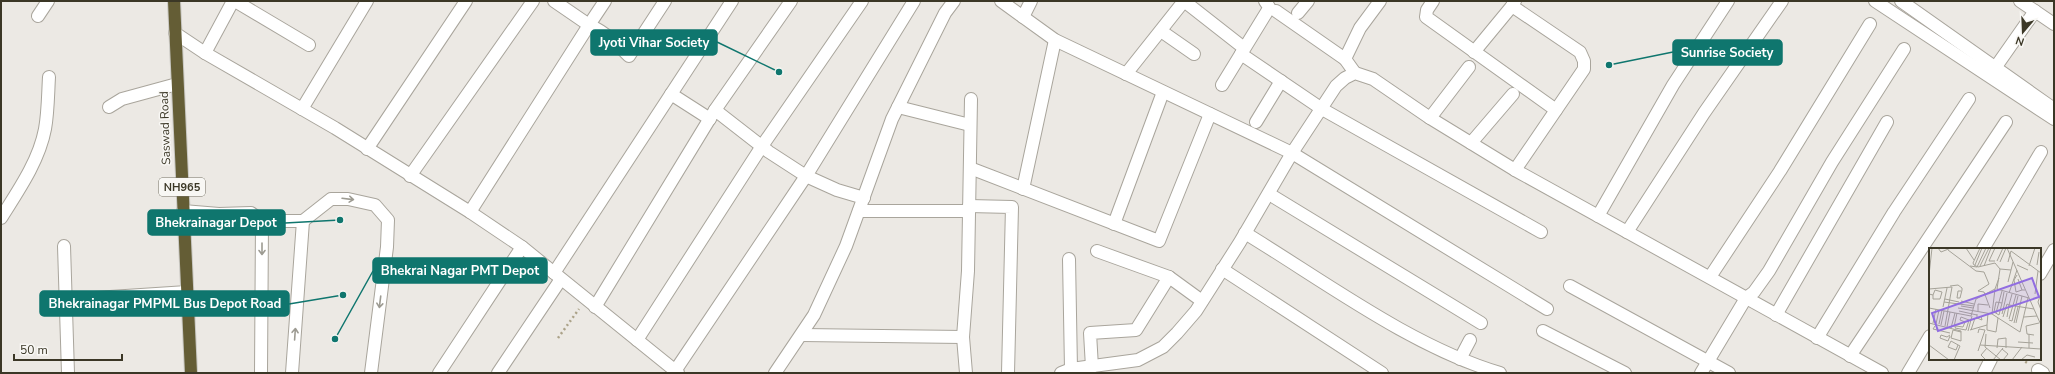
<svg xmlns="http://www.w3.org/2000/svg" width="2055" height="374" font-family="'Nunito Sans',sans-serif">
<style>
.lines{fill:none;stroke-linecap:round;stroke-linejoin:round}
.minor-casing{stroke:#a9a59c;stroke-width:14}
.highway-casing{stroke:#c8c7c2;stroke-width:14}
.path{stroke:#aba288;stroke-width:2.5;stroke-dasharray:2 3;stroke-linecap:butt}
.minor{stroke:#fff;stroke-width:12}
.highway{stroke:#645d35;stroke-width:12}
.oneway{stroke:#9d9b92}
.labels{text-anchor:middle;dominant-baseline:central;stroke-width:3;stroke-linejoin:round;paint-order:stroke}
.shield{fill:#f8f7f4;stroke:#747164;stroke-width:1}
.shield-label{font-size:11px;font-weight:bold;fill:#3b3726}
.street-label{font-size:12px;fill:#3b3726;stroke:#f8f7f4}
.inset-road{fill:none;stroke:#a5a298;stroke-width:1}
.view{fill:#916de1;fill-opacity:0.15;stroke:#916de1;stroke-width:2}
.inset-edge{fill:none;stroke:#3b3726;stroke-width:2}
.leader{fill:none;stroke:#0f766e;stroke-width:1.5}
.callout-dot{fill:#0f766e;stroke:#f8f7f4;stroke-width:1.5}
.callout{fill:#0f766e;stroke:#0f766e;stroke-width:1.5}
.callout-label{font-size:13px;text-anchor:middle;font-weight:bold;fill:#fff}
</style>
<rect width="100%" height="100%" fill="#ece9e4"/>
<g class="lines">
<defs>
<g id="minor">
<path d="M235 1 309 45"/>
<path d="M605 1 589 25C605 32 617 44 629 56L665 1"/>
<path d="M1001 1 1055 40 1292 153 1547 309"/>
<path d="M1184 1 1244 48"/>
<path d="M1433 1 1427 10 1426 17 1556 110"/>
<path d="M1875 1 2054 119"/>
<path d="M1901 1 2054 109"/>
<path d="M2020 1 2054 24"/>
<path d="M1276 11 1345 59"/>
<path d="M1298 13 1308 1"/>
<path d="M38 16 48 1"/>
<path d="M1023 17 1031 1"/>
<path d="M1161 31 1194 54"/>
<path d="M175 33 205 53 335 128 470 212 522 247 678 373"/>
<path d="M1474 52 1512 6"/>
<path d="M205 53 233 1"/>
<path d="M1241 54 1322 109 1541 232"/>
<path d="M1995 68 2035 11"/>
<path d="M1355 73 1345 59 1360 28 1380 1"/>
<path d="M1126 74 1184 1"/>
<path d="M1222 85 1268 10 1269 7 1265 1"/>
<path d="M671 94 710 119"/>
<path d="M109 107 122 99 177 84"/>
<path d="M898 107 970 125"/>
<path d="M302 109 367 1"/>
<path d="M715 110 791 1"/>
<path d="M1430 118 1469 67"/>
<path d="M1256 122 1281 81"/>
<path d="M1471 143 1513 94"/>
<path d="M367 149 466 1"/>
<path d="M970 168 1159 241 1210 114"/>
<path d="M1515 170 1584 69V61L1580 52 1512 6 1515 1"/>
<path d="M410 176 533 1"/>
<path d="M1023 189 1055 40"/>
<path d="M1269 194 1481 323"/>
<path d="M969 206 1012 207 1008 373"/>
<path d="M183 211 219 214 251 213 262 221 261 373"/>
<path d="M859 211H969"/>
<path d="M470 212 589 25 554 1"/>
<path d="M1598 216 1673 85 1728 1"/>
<path d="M1 218C18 191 39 161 45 129 48 113 48 94 49 77"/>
<path d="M262 221H303L331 199H348L375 205 388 220 387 247 371 373"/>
<path d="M1114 224 1163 92"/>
<path d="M1627 232 1704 113 1782 1"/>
<path d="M1245 233C1324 281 1412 347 1500 373"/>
<path d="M64 246 68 373"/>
<path d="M1983 249 2041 152"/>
<path d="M1097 251 1169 277 1202 301"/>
<path d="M1069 259 1071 369"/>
<path d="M1222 269 1382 373"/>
<path d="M554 273 732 1"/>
<path d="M2040 274 2054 250"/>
<path d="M1710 277 1780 171 1870 24"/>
<path d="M1570 286 1729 373"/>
<path d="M64 300 187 292"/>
<path d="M595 307 715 110 769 152 806 176 914 1"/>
<path d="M1776 315 1887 122"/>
<path d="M1543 331 1625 373"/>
<path d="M802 335 963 337"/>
<path d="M1817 338 1894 212 1969 99"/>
<path d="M637 340 762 146 862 1"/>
<path d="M1850 356 2006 122"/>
<path d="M1460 359 1470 340"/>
<path d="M1092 367 1090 333 1136 330 1169 277"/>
<path d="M2038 370 2043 373"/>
<path d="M675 371 806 176 837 190 864 198"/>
<path d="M292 373 303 221"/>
<path d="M439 373 522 247"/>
<path d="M498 373 561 279"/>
<path d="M775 373 814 315 846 246 892 119 945 13 954 1"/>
<path d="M966 373 963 337 968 271 971 99"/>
<path d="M1061 373 1071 369 1138 360 1163 347 1177 333 1196 311 1240 242 1292 153 1336 86 1345 78 1355 73 1373 79 1430 118 1515 170 1882 373"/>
<path d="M1701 373 1746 298 1754 292 1769 271 1832 162 1904 49"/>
<path d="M1908 373 1930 336"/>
<path d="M1984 373 1991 359"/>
</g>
<path id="highway" d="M174 1 191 373"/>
</defs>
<use href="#minor" class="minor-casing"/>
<use href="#highway" class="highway-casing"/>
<g class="path">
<path d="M558 338 579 309"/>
<path d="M2021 359 2029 364"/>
</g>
<use href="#minor" class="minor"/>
<use href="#highway" class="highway"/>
</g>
<defs><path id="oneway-shaft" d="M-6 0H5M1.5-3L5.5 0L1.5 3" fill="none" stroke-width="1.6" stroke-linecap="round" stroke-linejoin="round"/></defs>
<g class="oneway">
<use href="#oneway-shaft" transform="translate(348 199) rotate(7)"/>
<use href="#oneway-shaft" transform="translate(262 249) rotate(90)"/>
<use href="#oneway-shaft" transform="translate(380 302) rotate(97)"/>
<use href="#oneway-shaft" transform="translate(295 334) rotate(-86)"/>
</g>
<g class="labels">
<rect class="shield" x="159" y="178" width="46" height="18" rx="3"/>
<g class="shield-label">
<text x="182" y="187">NH965</text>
</g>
<g class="street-label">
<text transform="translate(165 128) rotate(-92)">Saswad Road</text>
</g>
</g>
<g transform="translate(1929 248)">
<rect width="112" height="112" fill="#ece9e4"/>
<path class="inset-road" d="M9 0 12 4 22 0M37 0 45 12M51 0 44 15 45 17 49 19 66 15 71 21M78 0 112 77M19 2 47 23 55 24 60 36 49 43 55 44 61 60M66 13H60L66 0M68 13 74 0M71 14 77 0M79 14 82 3 112 25M46 17 53 0M88 17 99 22M108 17 110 4M41 18 48 19 57 0M51 18 60 0M55 18 62 0M100 18 106 0M82 22 71 21 68 41 100 50M0 27 3 0M88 27 85 32 87 44 93 42M89 31 93 42H96M79 34 84 14M21 38 29 37 33 40V42L31 50H28L29 43H32M0 41 23 39 16 78M80 45 88 22M112 45 109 54 112 62M0 46 4 47V51H11L13 44 6 42 4 47M83 46 80 57 105 61M106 46 109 23M16 51 30 54M32 53 45 56M15 54 45 58M32 58 44 60M14 59 18 40M0 60 42 68 47 51 66 41M29 60 63 66 91 84 99 50M30 63 48 67M49 63V56L59 57M67 65 73 43M48 66V70L53 72 52 68M63 66 66 41 70 30M73 66 78 45M70 67 65 64 67 54 73 55 75 44M70 67 73 55M74 69 78 56 80 57M78 69 80 57M95 69 108 68M80 71 87 47M80 72 83 73 89 48M0 75 32 83V93L22 90 24 82 32 84M4 75 7 61M85 75 89 59M87 75 93 48M7 76 10 62M10 76 13 62M12 77 15 63M58 77V82L67 84 69 70M6 78 4 81 21 85M27 78 26 80 37 82 40 72 32 69M27 78 34 79 36 74 31 72 32 69M18 79 21 64M25 79 28 65M22 80 26 65M41 82 58 77 59 65M42 82 46 70M39 83 43 68M57 86 56 99 72 112M105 87 98 86 97 78 110 75M21 88 19 93 11 90 12 87 18 89 21 87M89 94 104 95M0 97 20 112M51 97 112 101M68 100 69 91 77 90V100M100 100V86M73 101 79 106 74 112M49 103 56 82 50 81 49 85M25 112 31 98 22 93 19 99 27 102 29 97M57 112 52 107 58 100M64 112 74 100M83 112 93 99M92 112 98 107 106 109"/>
<path class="view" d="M103 30 110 49 9 83 3 65Z"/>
<rect width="112" height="112" class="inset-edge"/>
</g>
<path class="leader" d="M779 72L717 42M1609 65L1673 52M340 220L285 223M335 339L373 271M343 295L289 304"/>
<g class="callout-dot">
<circle cx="779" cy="72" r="4"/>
<circle cx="1609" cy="65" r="4"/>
<circle cx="340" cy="220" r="4"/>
<circle cx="335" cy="339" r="4"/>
<circle cx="343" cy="295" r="4"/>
</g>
<g class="callout">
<rect x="591" y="30" width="126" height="25" rx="4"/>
<rect x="1673" y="40" width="109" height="25" rx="4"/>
<rect x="148" y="210" width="137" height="25" rx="4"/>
<rect x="373" y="258" width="174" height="25" rx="4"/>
<rect x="40" y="291" width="249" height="25" rx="4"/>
</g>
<g class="callout-label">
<text x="654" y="47">Jyoti Vihar Society</text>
<text x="1727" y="57">Sunrise Society</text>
<text x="216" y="227">Bhekrainagar Depot</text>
<text x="460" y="275">Bhekrai Nagar PMT Depot</text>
<text x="165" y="308">Bhekrainagar PMPML Bus Depot Road</text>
</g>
<rect width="2055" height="374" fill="none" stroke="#3b3726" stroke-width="4"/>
<g transform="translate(2023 32) rotate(199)" stroke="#f8f7f4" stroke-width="3" paint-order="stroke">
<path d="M0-3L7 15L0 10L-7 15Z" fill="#3b3726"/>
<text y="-6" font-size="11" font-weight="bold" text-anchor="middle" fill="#3b3726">N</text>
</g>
<path d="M14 354v6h108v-6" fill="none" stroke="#3b3726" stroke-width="2"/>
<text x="20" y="354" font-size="12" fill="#3b3726" stroke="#f8f7f4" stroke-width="3" paint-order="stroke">50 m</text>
</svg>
